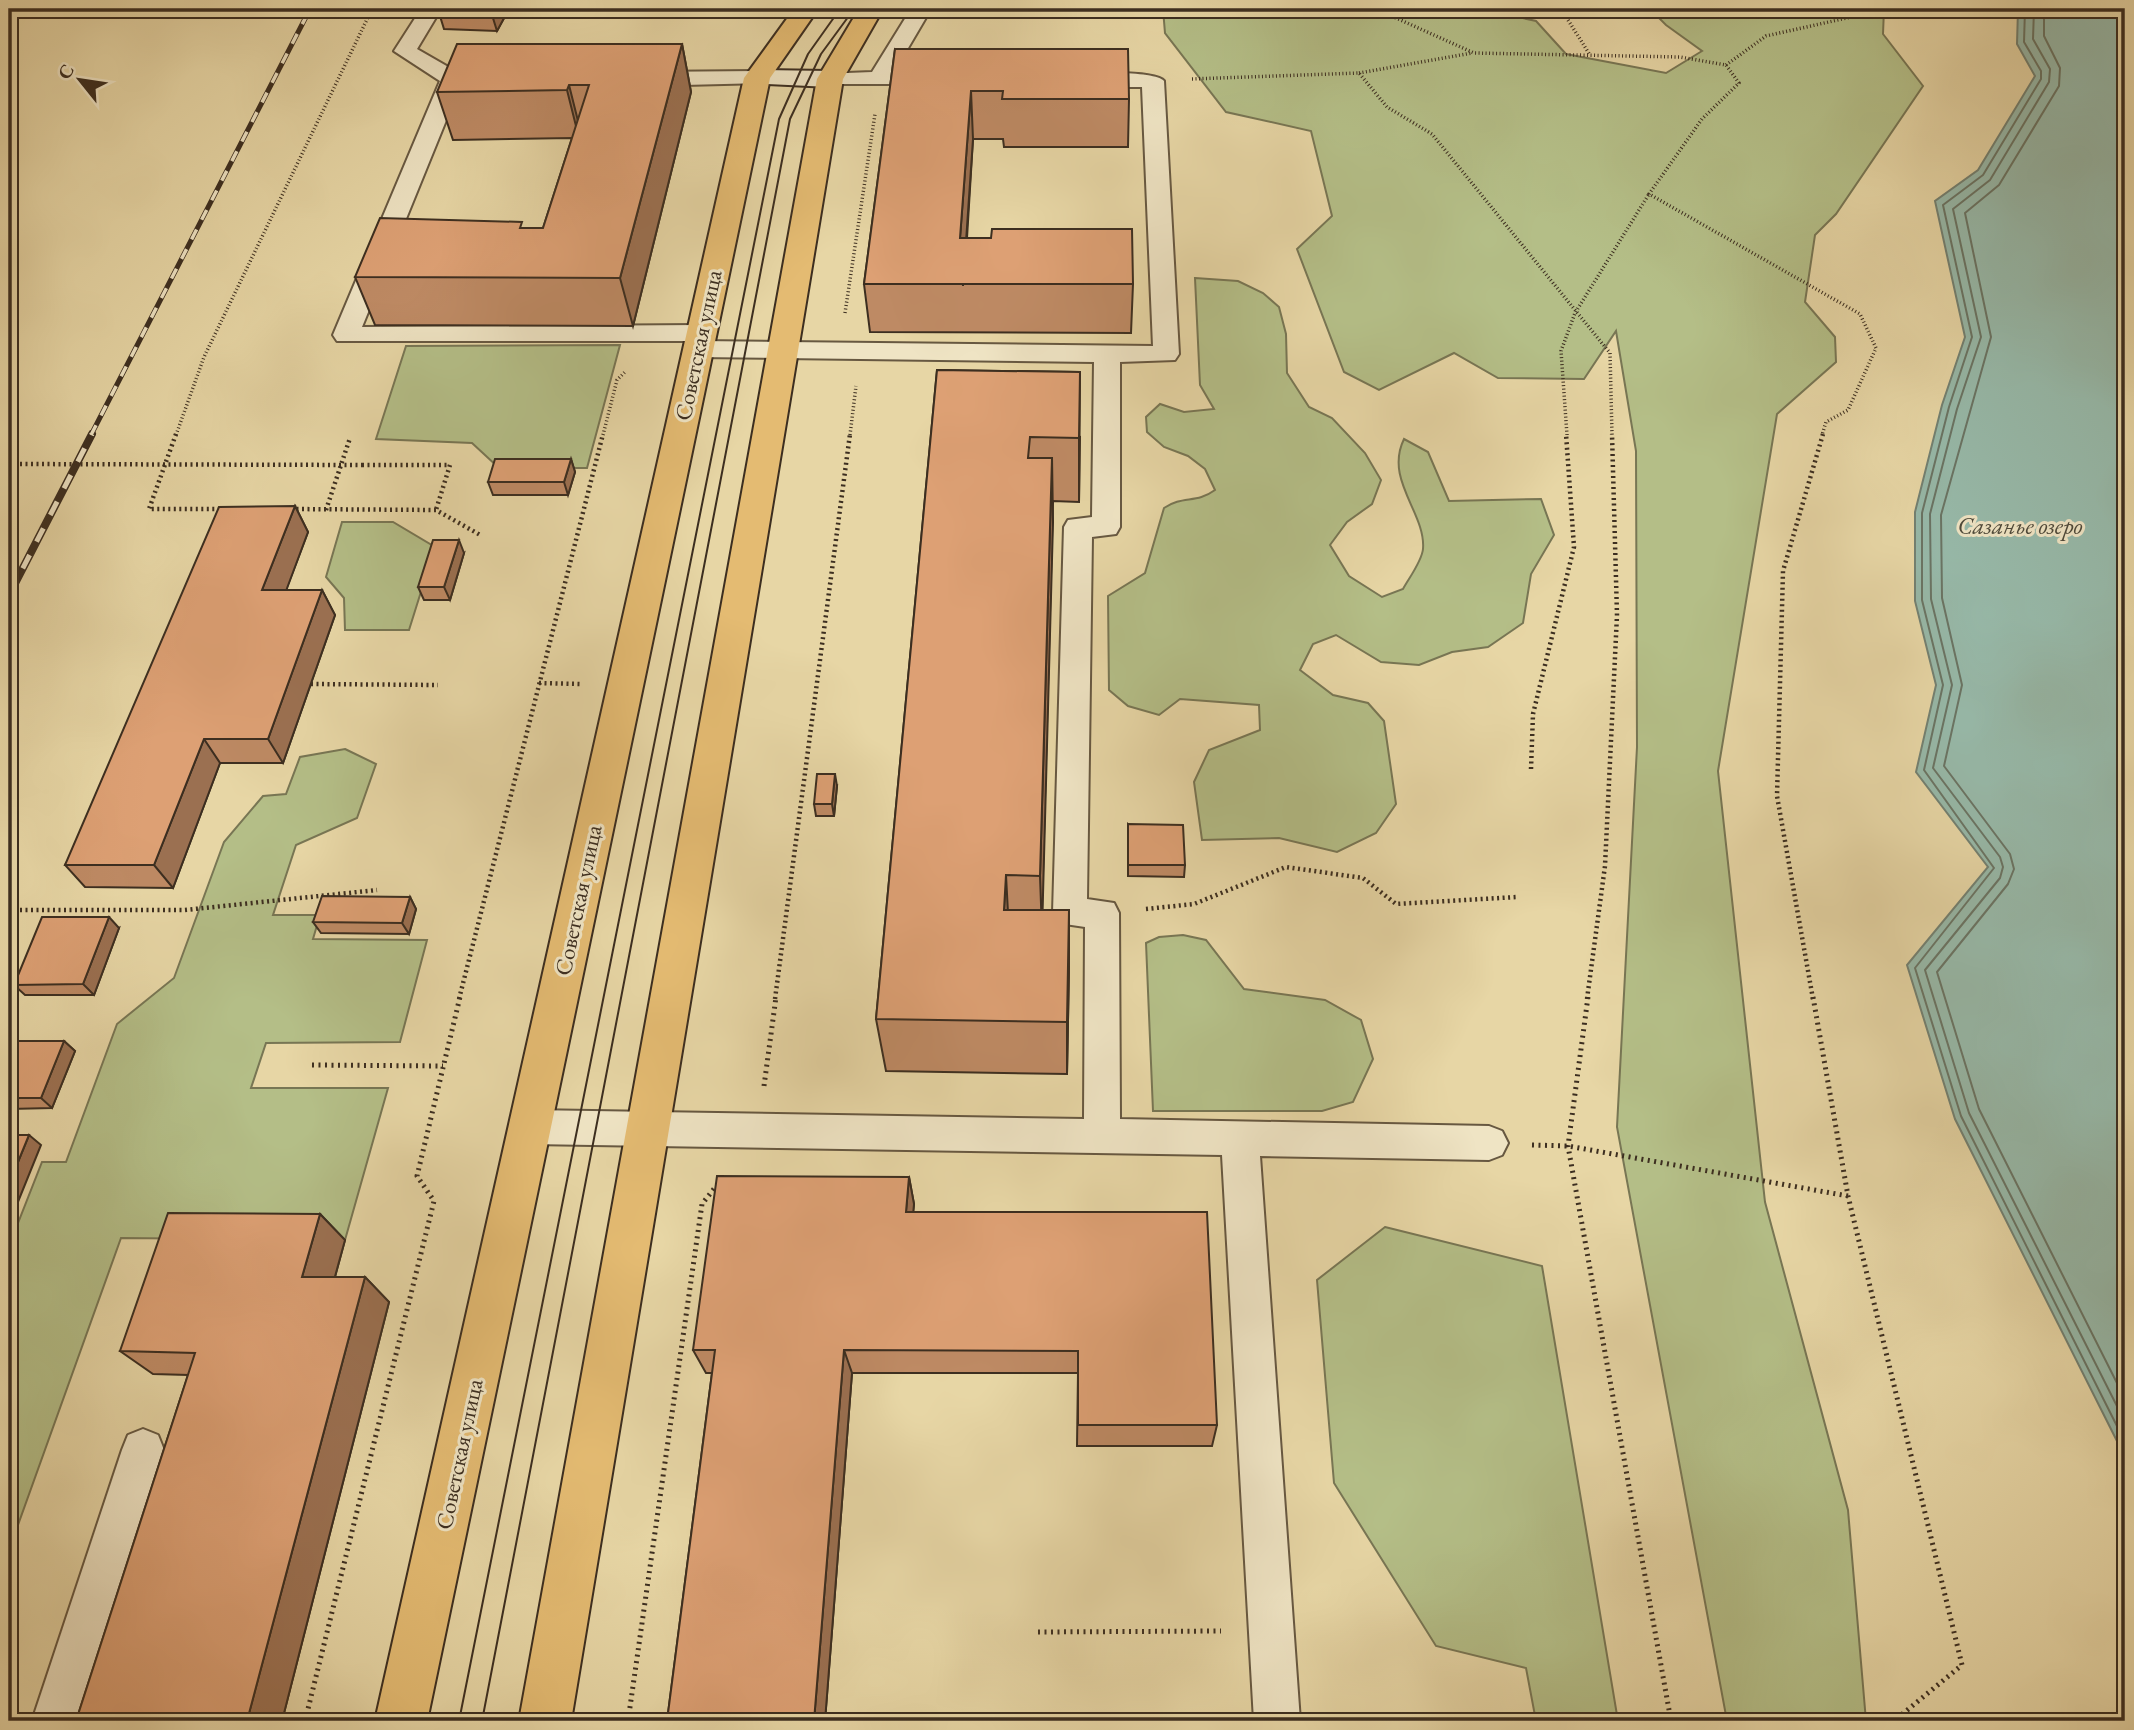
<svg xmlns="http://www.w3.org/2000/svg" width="2134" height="1730" font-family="'EB Garamond',serif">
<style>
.green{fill:#b4be87;stroke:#787654;stroke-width:2}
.water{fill:#97b9a9;stroke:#738172;stroke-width:2}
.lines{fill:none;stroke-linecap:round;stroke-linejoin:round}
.shore{stroke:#6a7464;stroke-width:2}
.lane-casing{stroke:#675841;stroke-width:4}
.secondary-casing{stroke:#3c2e20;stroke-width:4}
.primary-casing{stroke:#3c2e20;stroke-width:4}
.path-far2{stroke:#3c2e20;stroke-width:3.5;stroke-dasharray:1 2.5;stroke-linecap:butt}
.path-far1{stroke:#3c2e20;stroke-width:4.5;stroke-dasharray:2 3.5;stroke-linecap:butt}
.path{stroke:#3c2e20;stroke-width:5;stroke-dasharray:2 4.5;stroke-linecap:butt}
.lane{fill:#efe4c4;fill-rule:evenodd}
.secondary{fill:#efe4c4;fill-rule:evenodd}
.primary{fill:#e4bb72;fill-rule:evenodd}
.tram{stroke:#3c2e20;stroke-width:2}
.rail-far1-casing{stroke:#3c2e20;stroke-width:5}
.rail-casing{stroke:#3c2e20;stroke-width:8}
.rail-far1{stroke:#efe4c4;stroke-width:3.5;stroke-dasharray:11;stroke-linecap:butt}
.rail{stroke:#efe4c4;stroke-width:5;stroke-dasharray:15;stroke-linecap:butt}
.path-bridge{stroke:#3c2e20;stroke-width:4.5;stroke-dasharray:2 3.5;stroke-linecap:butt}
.wall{fill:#be8a64;stroke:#3c2e20;stroke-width:2}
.shaded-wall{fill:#9b7051;stroke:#3c2e20;stroke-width:2}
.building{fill:#dda074;stroke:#3c2e20;stroke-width:2}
.labels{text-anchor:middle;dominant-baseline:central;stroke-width:6;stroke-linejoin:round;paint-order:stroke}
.street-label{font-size:23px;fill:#3c2e20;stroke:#efe4c4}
.water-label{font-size:24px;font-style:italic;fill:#4e4a3b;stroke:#efe4c4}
</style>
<rect width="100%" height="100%" fill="#e7d6a5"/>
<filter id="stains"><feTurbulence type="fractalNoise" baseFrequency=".00286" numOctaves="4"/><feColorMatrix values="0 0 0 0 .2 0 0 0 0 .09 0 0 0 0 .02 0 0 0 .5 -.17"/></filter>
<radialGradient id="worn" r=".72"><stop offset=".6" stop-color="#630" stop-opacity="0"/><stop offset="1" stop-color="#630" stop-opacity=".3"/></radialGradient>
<g class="green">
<path d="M1163 9H1481L1536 21 1566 54 1666 73 1702 51 1666 25 1650 9H1884L1883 34 1923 86 1836 214 1815 235 1805 302 1835 337 1836 362 1777 414 1718 771 1765 1202 1848 1510 1866 1721H1727L1617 1127 1637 747 1636 451 1616 331 1584 379 1498 378 1454 353 1379 390 1344 372 1297 249 1332 216 1311 131 1226 112 1165 33Z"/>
<path d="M1195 278 1238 281 1263 293 1279 307 1286 334 1287 373 1309 407 1332 418 1365 453 1381 480 1372 504 1347 522 1330 545 1349 576 1382 597 1403 589C1409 578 1422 561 1423 549 1426 513 1384 480 1404 439L1428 452 1449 501 1541 499 1554 535 1531 574 1523 623 1488 647 1452 652 1419 665 1381 662 1336 635 1313 644 1300 670 1333 695 1368 703 1384 721 1396 804 1376 833 1337 852 1279 838 1202 840 1194 782 1209 750 1260 730 1259 705 1180 699 1159 715 1128 706 1109 690 1108 596 1145 573 1164 508C1183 495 1196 504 1215 490L1205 469 1188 456 1164 447 1147 432 1146 417 1160 404 1184 412 1214 409 1200 385Z"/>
<path d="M620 345 587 468H499L472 443 376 439 406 346Z"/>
<path d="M342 522H393L435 547 409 630H345L344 598 326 577Z"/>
<path d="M345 749 376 764 357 818 296 845 273 915H320L313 939 427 940 400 1042 266 1043 251 1088H388L345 1240 121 1238 9 1550V1246L42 1162H66L117 1024 174 978 224 842 263 796 286 794 300 757Z"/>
<path d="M1183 935 1206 940 1244 989 1325 1000 1361 1020 1373 1059 1353 1102 1322 1111H1153L1146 943 1159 937Z"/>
<path d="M1385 1227 1542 1266 1618 1721H1536L1526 1668 1436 1646 1334 1483 1317 1280Z"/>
</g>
<path class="water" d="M2018 9H2125V1457L1955 1119 1907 965 1988 867 1916 772 1936 685 1915 601V512L1942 405 1965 337 1935 201 1978 170 2035 76 2017 44Z"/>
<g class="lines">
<g class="shore">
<path d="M2025 9 2024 42 2041 71V79L1983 175 1943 205 1972 337 1949 407 1922 513V600L1943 685 1924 770 1994 868 1915 968 1961 1116 2125 1442"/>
<path d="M2034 9 2033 39 2050 69 2049 82 1990 180 1953 209 1981 337 1957 409 1930 514 1931 599 1952 685 1933 768 2000 857 2003 867 2000 878 1925 970 1969 1113 2125 1422"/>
<path d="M2044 9V36L2060 68 2059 86 1999 185 1965 213 1991 337 1941 515 1942 598 1962 685 1944 766 2010 854 2014 869 2008 884 1937 972 1979 1109 2125 1399"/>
</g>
<defs>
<g id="lane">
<path d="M421 9H441L417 49 457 72H475L486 79 483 84 460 86 362 327 700 325 709 327 713 333 709 339 701 341 1153 346 1142 87H1085L1074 80C1081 70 1157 71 1164 81L1179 354 1175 360 1120 362V527L1116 534 1092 537 1087 899 1114 903 1119 913 1120 1119 1489 1126 1502 1131 1508 1143 1502 1155 1489 1160 1260 1156 1300 1721H1254L1222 1155 530 1144 517 1139 512 1127 517 1115 530 1110 1084 1119 1085 927 1058 923 1053 913 1064 527 1068 520 1092 517 1094 362 697 357 688 355 684 349 688 343 696 341H337L333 335 440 81 394 51Z"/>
<path d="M911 9H931L894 72 945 74 948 79 945 84H822L819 79 822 74 872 72Z"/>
<path d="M757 71 765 73 768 78 765 83 644 86 633 79 644 72Z"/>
<path d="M143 1429 158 1435 164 1450 78 1721H32L122 1450 128 1435Z"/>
</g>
<path id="secondary" d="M757 70 830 71 839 74 843 79 839 84 830 87 748 83 744 78 748 73Z"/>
<g id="primary">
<path d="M794 9H818L770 78 427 1721H375L744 78Z"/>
<path d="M859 9H883L843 79 571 1721H519L817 79Z"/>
</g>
</defs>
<use href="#lane" class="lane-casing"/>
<use href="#secondary" class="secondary-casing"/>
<use href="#primary" class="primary-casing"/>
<g class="path-far2">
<path d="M1376 9 1474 53 1680 57 1726 65 1739 83 1702 119 1649 194 1860 314 1876 348 1848 410 1826 422 1822 435"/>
<path d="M1568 20 1590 55"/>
<path d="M1726 65 1766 36 1869 13 1873 9"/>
<path d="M1359 73 1472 53"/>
<path d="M1192 79 1359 73 1387 107 1432 134 1610 353 1612 435"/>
<path d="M845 313 875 114"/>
<path d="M176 435 204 357 372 9"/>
<path d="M603 435 617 380 626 371"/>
<path d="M850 435 856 386"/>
<path d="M1567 435 1561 351 1575 313 1649 194"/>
</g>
<g class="path-far1">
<path d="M176 434 149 509H223"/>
<path d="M362 465H450L436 510"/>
<path d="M291 509 436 510 482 536"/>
<path d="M326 510 350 438"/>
<path d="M539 683 580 684"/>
<path d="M311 684 438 685"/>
<path d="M1531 769 1533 714 1574 547 1566 434"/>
<path d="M1146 909 1194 904 1286 867 1363 878 1396 904 1517 897"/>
<path d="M9 910H185L377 890"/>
<path d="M459 999 603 434"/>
<path d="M775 999 850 434"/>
<path d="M1587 999 1605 866 1617 615 1612 434"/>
<path d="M1813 999 1777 796 1783 571 1823 434"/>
</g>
<g class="path">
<path d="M1588 997 1568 1146 1671 1721"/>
<path d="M1813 997 1848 1196 1962 1665 1894 1721"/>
<path d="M312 1065 443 1066"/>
<path d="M764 1086 776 997"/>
<path d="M1532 1145 1568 1146 1848 1196"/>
<path d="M1038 1632 1221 1631"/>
<path d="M305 1721 434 1201 417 1176 460 997"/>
<path d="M628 1721 702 1204 717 1185"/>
</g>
<use href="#lane" class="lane"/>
<use href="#secondary" class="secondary"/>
<use href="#primary" class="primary"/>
<g class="tram">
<path d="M459 1721 779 119 808 54 840 9"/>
<path d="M482 1721 790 119 821 54 854 9"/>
</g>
<defs>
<path id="rail-far1" d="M91 435 310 9"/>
<path id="rail" d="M9 595 92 434"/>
</defs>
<use href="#rail-far1" class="rail-far1-casing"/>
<use href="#rail" class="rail-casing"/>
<use href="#rail-far1" class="rail-far1"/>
<use href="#rail" class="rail"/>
<path class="path-bridge" d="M9 464 362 465"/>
</g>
<g class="wall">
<path d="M444 9H509L497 31 444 29 440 16Z"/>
<path d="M1557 9H1580L1578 13Z"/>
<path d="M682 44 691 92 633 326 375 325 355 277 524 228H543L572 138 453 140 437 92Z"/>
<path d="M895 49 1129 99 1128 147H1004L1003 139H973L967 238 1133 284 1131 333 870 332 864 284Z"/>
<path d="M937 370 1080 372 1079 502 1053 501 1042 910 1069 966 1067 1074 886 1071 876 1019Z"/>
<path d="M571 459 575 472 568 495H493L488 482Z"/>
<path d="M295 506 308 532 286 590H322L335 615 283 763H220L173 888 85 887 65 865Z"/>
<path d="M464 553 450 600H424L418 587Z"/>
<path d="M837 786 834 816H816L814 804Z"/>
<path d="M1128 824 1185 865 1184 877 1128 876Z"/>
<path d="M410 897 416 909 409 934 321 933 313 922Z"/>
<path d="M119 928 94 995H25L14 985Z"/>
<path d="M9 1041H64L75 1051 52 1108 9 1109Z"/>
<path d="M909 1177 914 1204 913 1212 1217 1425 1212 1446H1077L1078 1373H852L825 1721H667L712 1373H706L693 1350Z"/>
<path d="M320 1214 345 1240 335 1277H365L389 1302 282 1721H76L188 1375 153 1374 120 1351Z"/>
</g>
<g class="shaded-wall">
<path d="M498 9H509L497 31 493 18Z"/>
<path d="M682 44 691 92 633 326 620 278Z"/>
<path d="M569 85 581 133 579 138 567 90Z"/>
<path d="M971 91 973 139 963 286 960 238Z"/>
<path d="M1080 436 1079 502V438Z"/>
<path d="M1052 458 1053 522 1042 932 1040 876Z"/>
<path d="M571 459 575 472 568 495 564 482Z"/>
<path d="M295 506 308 532 277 615 262 590Z"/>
<path d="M459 540 464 553 450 600 444 587Z"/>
<path d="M322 590 335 615 283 763 268 739Z"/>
<path d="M204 739 220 763 173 888 154 865Z"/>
<path d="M835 774 837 786 834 816 832 804Z"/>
<path d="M1006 875 1009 932 1004 910Z"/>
<path d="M410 897 416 909 409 934 402 923Z"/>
<path d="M1069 910V966L1067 1074V1022Z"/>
<path d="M109 917 119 928 94 995 83 984Z"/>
<path d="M64 1041 75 1051 52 1108 41 1098Z"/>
<path d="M29 1135 41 1145 9 1224V1184Z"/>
<path d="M909 1177 914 1204 911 1239 906 1212Z"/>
<path d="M320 1214 345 1240 328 1302 302 1277Z"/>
<path d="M365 1277 389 1302 282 1721H247Z"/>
<path d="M844 1350 852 1373 825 1721H814Z"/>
</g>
<g class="building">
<path d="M444 9H498L493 18 440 16Z"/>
<path d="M457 44H682L620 278 355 277 380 218 522 222 520 228H543L589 85H569L567 90 437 92Z"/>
<path d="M895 49H1128L1129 99H1002L1003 91H971L960 238H991L992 229H1132L1133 284H864Z"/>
<path d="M937 370 1080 372 1079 438 1030 437 1028 458H1052L1040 876 1006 875 1004 910H1069L1067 1022 876 1019Z"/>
<path d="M495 459H571L564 482H488Z"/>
<path d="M295 506 262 590H322L268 739H204L154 865H65L219 507Z"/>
<path d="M433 540H459L444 587H418Z"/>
<path d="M817 774H835L832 804H814Z"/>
<path d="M1128 824 1183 825 1185 865H1128Z"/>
<path d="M322 896 410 897 402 923 313 922Z"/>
<path d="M42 917H109L83 984 14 985Z"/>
<path d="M9 1041H64L41 1098H9Z"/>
<path d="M9 1135H29L9 1184Z"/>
<path d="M717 1176 909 1177 906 1212H1207L1217 1425H1078V1351L844 1350 814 1721H667L715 1350H693Z"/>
<path d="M168 1213 320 1214 302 1277H365L247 1721H76L195 1353 120 1351Z"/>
</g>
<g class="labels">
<g class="street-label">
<text transform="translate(698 345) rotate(-78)">Советская улица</text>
<text transform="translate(578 900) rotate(-78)">Советская улица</text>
<text transform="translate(459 1454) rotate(-78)">Советская улица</text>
</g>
<g class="water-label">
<text x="2020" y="525">Сазанье озеро</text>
</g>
</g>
<rect width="2134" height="1730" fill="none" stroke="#e7d6a5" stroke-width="35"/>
<rect x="10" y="10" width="2113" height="1709" fill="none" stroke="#3c2e20" stroke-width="3.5"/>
<rect x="18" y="18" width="2099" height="1695" fill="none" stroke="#3c2e20" stroke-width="2"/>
<g transform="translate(80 80) rotate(300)" stroke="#efe4c4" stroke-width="5" paint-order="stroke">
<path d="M0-5L12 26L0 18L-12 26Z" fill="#3c2e20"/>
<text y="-10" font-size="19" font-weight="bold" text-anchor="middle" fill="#3c2e20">С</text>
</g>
<rect width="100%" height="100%" filter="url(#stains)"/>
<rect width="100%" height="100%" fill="url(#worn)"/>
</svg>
